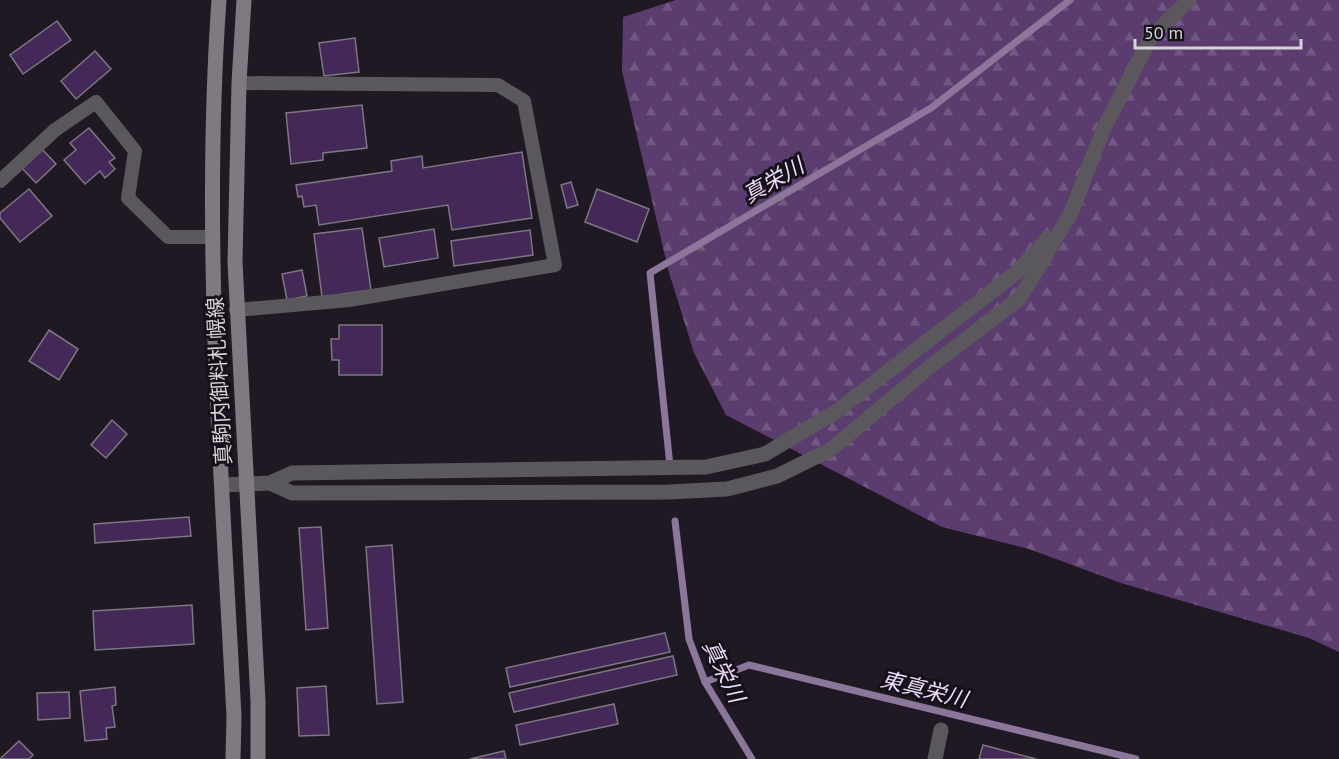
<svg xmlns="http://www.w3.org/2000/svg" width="1339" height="759" font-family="'PT Sans','Noto Sans JP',sans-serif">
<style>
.forest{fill:url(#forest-firs)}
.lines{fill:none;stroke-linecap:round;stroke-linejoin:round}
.stream{stroke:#8c779b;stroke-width:7}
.building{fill:#442857;stroke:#7d7783;stroke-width:1.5}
.lane{stroke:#5b585d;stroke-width:14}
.street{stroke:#5b585d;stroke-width:15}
.secondary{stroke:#7f7a82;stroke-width:15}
.labels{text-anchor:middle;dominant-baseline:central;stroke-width:6;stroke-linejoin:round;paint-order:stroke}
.street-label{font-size:21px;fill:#d6d3d9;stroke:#151019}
.water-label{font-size:22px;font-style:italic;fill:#ecdafa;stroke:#151019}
</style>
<defs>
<pattern id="forest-firs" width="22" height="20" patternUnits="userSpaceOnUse" patternTransform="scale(1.5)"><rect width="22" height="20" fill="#5a3d6e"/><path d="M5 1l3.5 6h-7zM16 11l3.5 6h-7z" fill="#715882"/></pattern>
</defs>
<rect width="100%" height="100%" fill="#1f1923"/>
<path class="forest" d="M676 0H1339V652L1309 638 1121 583 1029 549 942 527 726 415 694 353 668 269 622 71 623 17Z"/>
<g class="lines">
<g class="stream">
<path d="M670 466 650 273 931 108 1070 0"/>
<path d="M675 521 689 639 705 682 752 759"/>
<path d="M705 682 749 665 1136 759"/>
</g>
</g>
<g class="building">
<path d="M57 21 71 40 23 74 10 55Z"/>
<path d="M355 38 359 72 324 76 319 43Z"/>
<path d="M95 51 111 69 76 99 61 81Z"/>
<path d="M362 105 367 148 323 153V160L291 164 286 113Z"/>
<path d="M89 128 115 158 109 162 115 169 105 178 100 171 85 184 64 160 76 150 70 143Z"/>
<path d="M41 148 56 164 36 183 21 167Z"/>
<path d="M522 152 532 218 452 230 448 205 319 225 316 205 304 207 302 196 298 197 296 185 392 171 391 161 422 156 423 168Z"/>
<path d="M571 182 578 205 567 208 561 185Z"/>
<path d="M29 189 52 216 20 242 0 218V213Z"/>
<path d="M597 189 649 209 637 242 585 222Z"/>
<path d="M362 228 371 290 322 297 314 234Z"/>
<path d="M434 229 438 258 384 267 379 238Z"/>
<path d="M530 230 533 255 454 266 451 241Z"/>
<path d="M302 270 307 296 287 300 282 274Z"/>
<path d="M339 325H382V375H339V360H332L331 339H339Z"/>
<path d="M49 330 78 349 59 380 29 361Z"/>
<path d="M112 420 127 434 106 458 91 445Z"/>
<path d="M189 517 191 536 95 543 94 524Z"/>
<path d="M321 527 328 628 306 630 299 528Z"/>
<path d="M392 545 403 702 377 704 366 547Z"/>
<path d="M192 605 194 644 95 650 93 611Z"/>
<path d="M665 633 670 652 510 687 506 668Z"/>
<path d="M673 656 677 675 514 712 509 693Z"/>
<path d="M326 686 329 735 299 736 297 688Z"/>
<path d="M115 687 116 705 112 706 115 727 106 728 107 739 85 741 80 691Z"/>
<path d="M69 692 70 718 38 720 37 693Z"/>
<path d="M614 704 618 724 520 745 516 725Z"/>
<path d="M19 741 33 755 29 759H0Z"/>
<path d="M983 745 1036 759H979Z"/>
<path d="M504 751 506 759H470Z"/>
</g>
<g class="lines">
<g class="lane">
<path d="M0 181 55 130 96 102 135 151 128 198 168 237H212"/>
<path d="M236 310 349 300 555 265 524 101 498 85 239 83"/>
</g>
<g class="street">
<path d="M270 483 292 493 669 492 727 489 777 476 830 450 932 365 1020 298 1071 213 1103 130 1151 37 1189 0"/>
<path d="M223 485 270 483 292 473 706 467 765 454 837 411 1017 272 1048 238"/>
<path d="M935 759 941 730"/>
</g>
<g class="secondary">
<path d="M219 0C202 239 222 478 234 717L233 759"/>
<path d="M244 0 239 83 235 262 258 701V759"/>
</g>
</g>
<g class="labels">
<g class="street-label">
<text transform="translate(219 381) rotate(-93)">真駒内御料札幌線</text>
</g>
<g class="water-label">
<text transform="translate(773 180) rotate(-30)">真栄川</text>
<text transform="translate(724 671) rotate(64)">真栄川</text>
<text transform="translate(924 689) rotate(14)">東真栄川</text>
</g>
</g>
<path d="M1135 39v9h166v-9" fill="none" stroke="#d6d3d9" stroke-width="3"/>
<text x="1144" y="39" font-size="18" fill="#d6d3d9" stroke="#151019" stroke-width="4.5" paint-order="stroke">50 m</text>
</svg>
